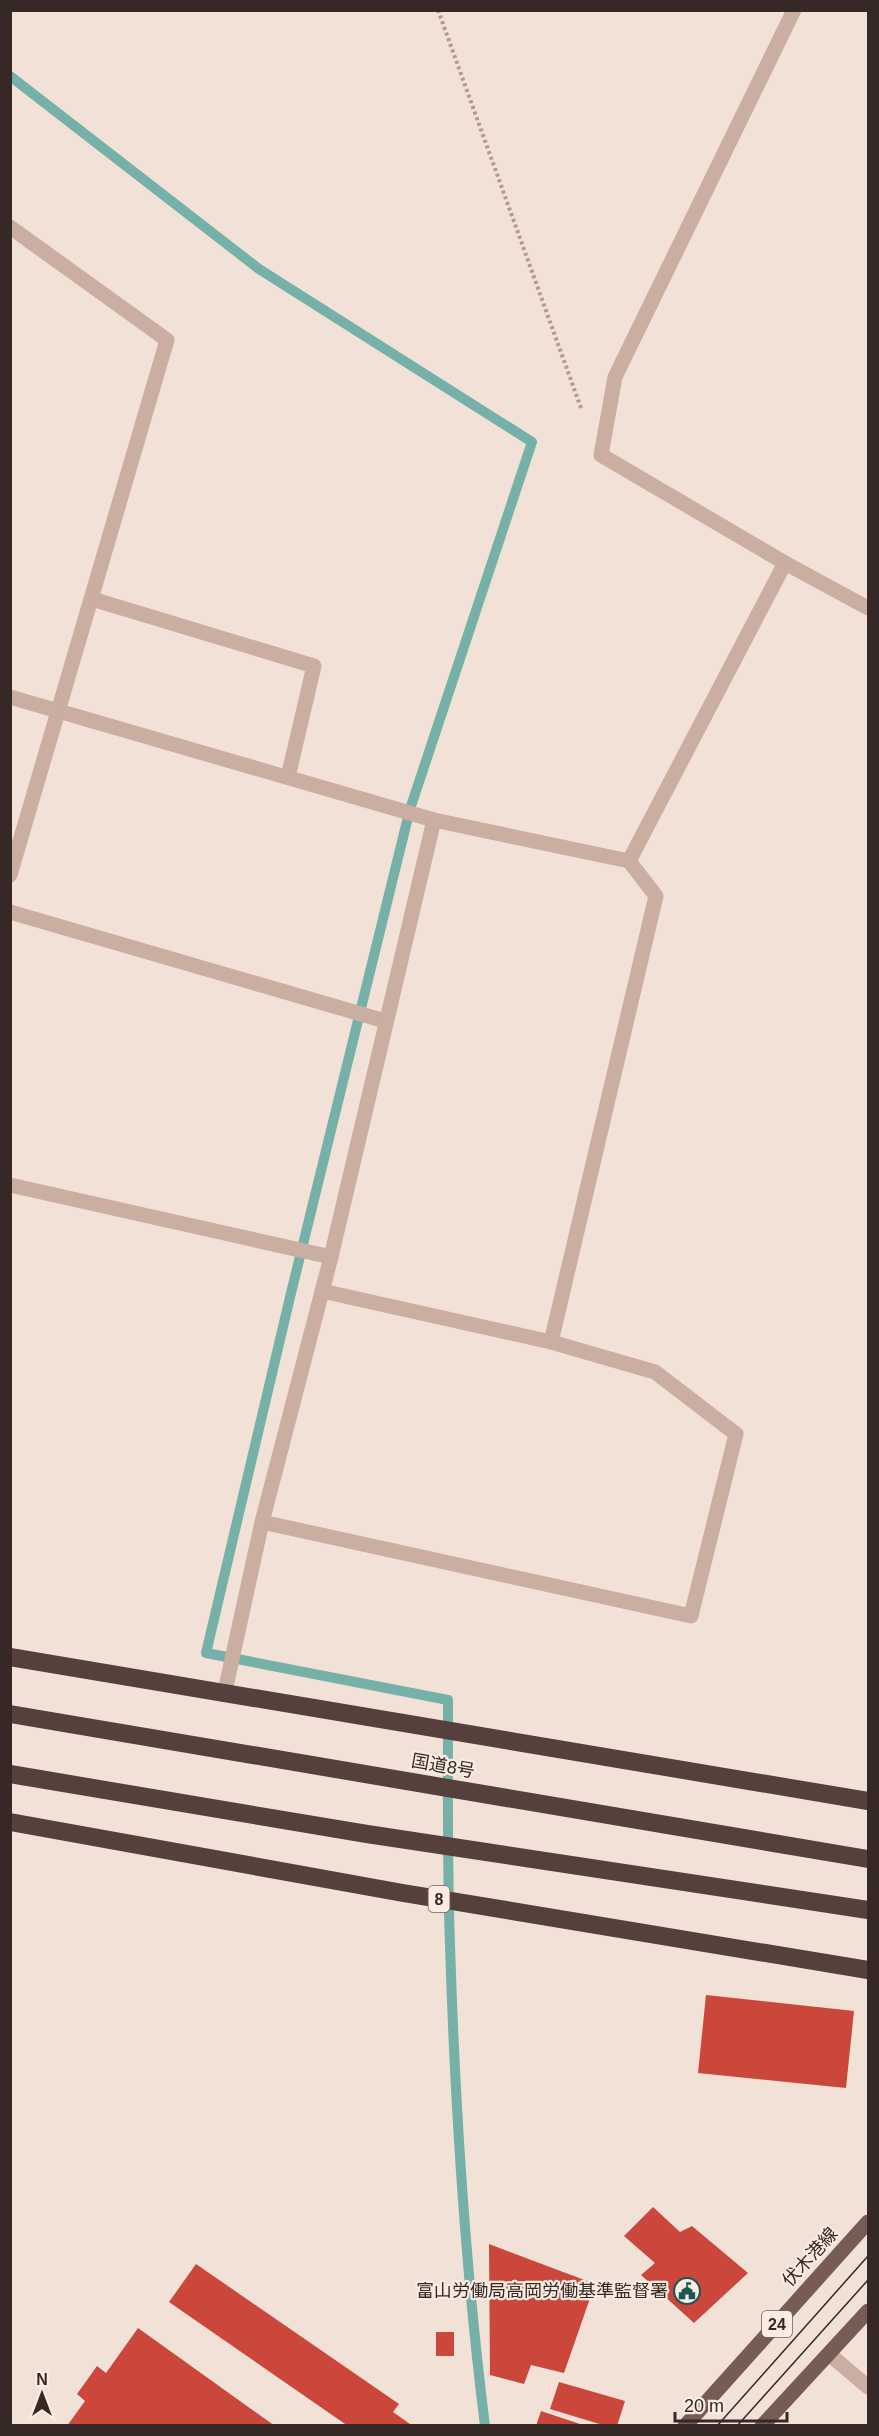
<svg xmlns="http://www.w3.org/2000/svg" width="879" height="2436" font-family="Helvetica,'Noto Sans JP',sans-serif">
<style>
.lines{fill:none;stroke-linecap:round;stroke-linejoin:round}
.stream{stroke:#75b0a9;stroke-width:10}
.building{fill:#cc473b}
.path{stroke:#b6988d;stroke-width:4;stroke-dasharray:3 3;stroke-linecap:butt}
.lane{stroke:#caaea2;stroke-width:15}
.street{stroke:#caaea2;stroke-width:15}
.primary{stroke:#775b55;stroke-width:15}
.highway{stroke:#56403c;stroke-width:18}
.tram{stroke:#352825;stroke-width:1.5}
.labels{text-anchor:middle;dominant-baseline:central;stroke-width:4.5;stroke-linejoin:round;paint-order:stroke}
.shield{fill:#faece3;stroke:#70635e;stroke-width:1.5}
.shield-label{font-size:16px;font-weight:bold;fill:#352825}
.street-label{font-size:18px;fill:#352825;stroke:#faece3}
.poi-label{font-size:18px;fill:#352825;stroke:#faece3;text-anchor:end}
</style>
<rect width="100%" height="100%" fill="#f2e1d7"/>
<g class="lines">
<path class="stream" d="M10 76 259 269 532 442 410 809 291 1293 206 1653 448 1700C448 1782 447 1864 450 1945 455 2106 465 2266 485 2426"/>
</g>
<g class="building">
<path d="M706 1995 854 2011 846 2088 698 2073Z"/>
<path d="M653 2207 680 2232 692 2226 748 2273 694 2323 641 2275 655 2263 624 2236Z"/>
<path d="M489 2244 595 2284 564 2373 531 2365 524 2384 490 2375Z"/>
<path d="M196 2264 399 2404 393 2412 410 2424 409 2426H348L169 2302Z"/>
<path d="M138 2328 275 2426H67L85 2401 77 2394 97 2366 106 2373Z"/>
<rect x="436" y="2332" width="18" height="24"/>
<path d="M559 2382 625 2401 617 2426H606L550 2409Z"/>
<path d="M541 2411 583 2425V2426H536Z"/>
</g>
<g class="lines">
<path class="path" d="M438 10 581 408"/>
<path class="lane" d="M829 2354 868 2387"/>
<g class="street">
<path d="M794 10 615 377 601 455 785 563 868 608"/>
<path d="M10 227 167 340 10 875"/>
<path d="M92 599 314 666 288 777"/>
<path d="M10 697 434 820"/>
<path d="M629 861 785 563"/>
<path d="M10 912 385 1021"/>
<path d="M10 1185 331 1257"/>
<path d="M322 1291 551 1342 655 1372 736 1434 691 1616 262 1522 331 1257 434 820 629 861 656 896 551 1342"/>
<path d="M225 1691 262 1522"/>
</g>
<g class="primary">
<path d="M685 2426 868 2222"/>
<path d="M762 2426 868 2311"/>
</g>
<g class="highway">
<path d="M10 1657 868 1801"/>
<path d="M10 1714 868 1859"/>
<path d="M10 1774 367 1834 868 1910"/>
<path d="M10 1822 403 1893 868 1970"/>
</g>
<g class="tram">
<path d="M717 2426 868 2256"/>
<path d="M737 2426 868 2280"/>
</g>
</g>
<defs>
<symbol id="civic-ring" viewBox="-11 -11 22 22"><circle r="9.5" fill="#faece3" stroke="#195852" stroke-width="1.5"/><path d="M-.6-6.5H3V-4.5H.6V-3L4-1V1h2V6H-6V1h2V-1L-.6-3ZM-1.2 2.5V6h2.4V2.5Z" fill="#195852"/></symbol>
</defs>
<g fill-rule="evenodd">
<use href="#civic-ring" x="672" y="2276" width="30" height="30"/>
</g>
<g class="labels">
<g class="shield">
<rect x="428.5" y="1886" width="21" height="26" rx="4.5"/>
<rect x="762" y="2311" width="30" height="26" rx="4.5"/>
</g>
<g class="shield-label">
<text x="439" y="1899">8</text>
<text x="777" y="2324">24</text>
</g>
<g class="street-label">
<text transform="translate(443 1766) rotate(10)">国道8号</text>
<text transform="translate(810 2257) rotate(-48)">伏木港線</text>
</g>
<g class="poi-label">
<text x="668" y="2291">富山労働局高岡労働基準監督署</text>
</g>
</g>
<rect width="879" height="2436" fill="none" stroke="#352825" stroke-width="24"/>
<g transform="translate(42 2394)" stroke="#faece3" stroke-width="4.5" paint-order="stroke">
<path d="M0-4.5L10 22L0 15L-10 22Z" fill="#352825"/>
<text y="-9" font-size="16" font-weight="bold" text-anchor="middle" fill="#352825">N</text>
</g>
<path d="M675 2412v9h112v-9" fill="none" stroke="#352825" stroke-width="3"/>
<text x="684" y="2412" font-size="18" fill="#352825" stroke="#faece3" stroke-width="4.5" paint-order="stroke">20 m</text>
</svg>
